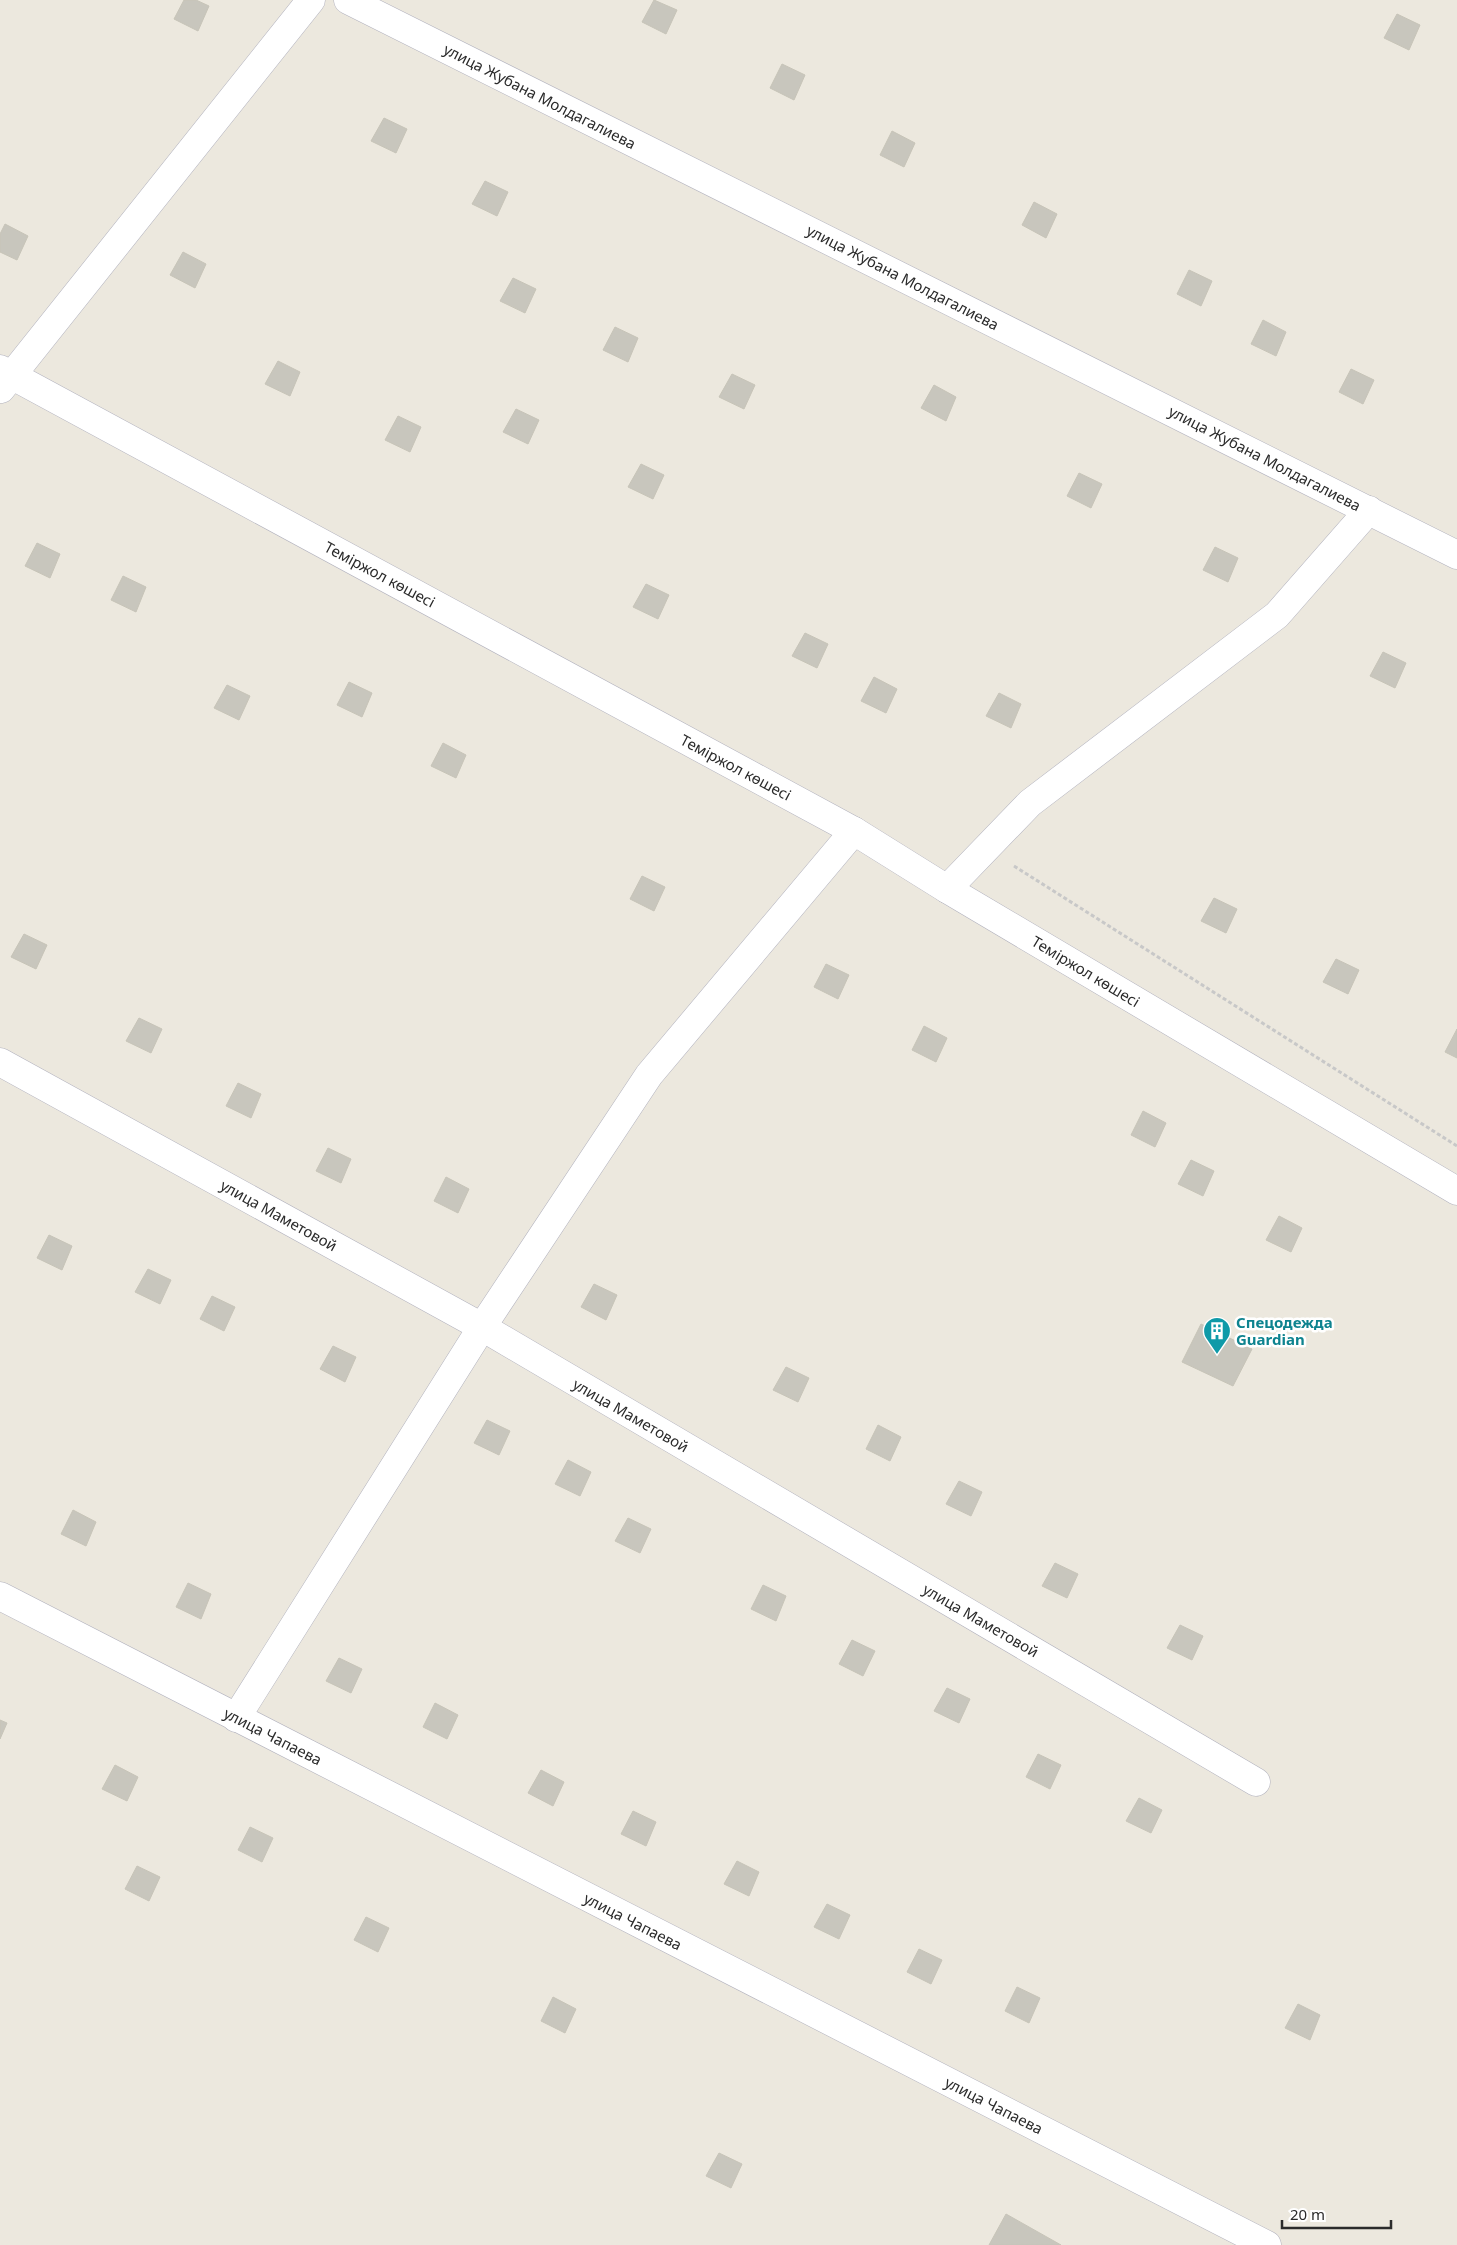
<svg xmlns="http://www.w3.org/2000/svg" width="1457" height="2245" font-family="'Noto Sans',sans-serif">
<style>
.building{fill:#c8c6bd;stroke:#c7c4b8}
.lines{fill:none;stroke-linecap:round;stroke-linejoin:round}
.street-casing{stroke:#b2b2be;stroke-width:29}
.path{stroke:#c8c8c8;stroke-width:3;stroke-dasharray:4 2.5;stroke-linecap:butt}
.street{stroke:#fff;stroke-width:28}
.labels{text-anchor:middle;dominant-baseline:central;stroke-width:5;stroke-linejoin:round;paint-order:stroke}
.street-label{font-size:15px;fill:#2b2b2b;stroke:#fff}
.culture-label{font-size:15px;font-weight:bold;fill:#0d838f;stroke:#fff;text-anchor:start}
</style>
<rect width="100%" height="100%" fill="#ece8de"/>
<g class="building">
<path d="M184 0H196L209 6 198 31 174 19Z"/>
<path d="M654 0 677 10 666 34 642 22Z"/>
<path d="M1397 14 1420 25 1409 50 1384 38Z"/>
<path d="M782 64 805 75 794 100 770 88Z"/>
<path d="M384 118 407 129 396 153 371 141Z"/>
<path d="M892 131 915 143 904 167 880 155Z"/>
<path d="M485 181 508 192 497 216 472 204Z"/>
<path d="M1034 202 1057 214 1046 238 1022 225Z"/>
<path d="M5 224 28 236 17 260 0 252V234Z"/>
<path d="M183 252 206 264 195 288 170 275Z"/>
<path d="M1189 270 1212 281 1201 306 1177 294Z"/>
<path d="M513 278 536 289 525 313 500 301Z"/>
<path d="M1263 320 1286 332 1276 356 1251 344Z"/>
<path d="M615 327 638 338 628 362 603 350Z"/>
<path d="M278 361 300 372 290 396 265 384Z"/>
<path d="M1351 369 1374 380 1363 404 1339 392Z"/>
<path d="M732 374 755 385 744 409 719 397Z"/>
<path d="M934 385 956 397 946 421 921 408Z"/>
<path d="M516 409 539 420 528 444 503 432Z"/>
<path d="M398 416 421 427 410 452 385 440Z"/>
<path d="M641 464 664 475 653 499 628 487Z"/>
<path d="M1079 473 1102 484 1091 508 1067 496Z"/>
<path d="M37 543 60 554 50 578 25 566Z"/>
<path d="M1215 547 1238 558 1228 582 1203 570Z"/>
<path d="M123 576 146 587 136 612 111 600Z"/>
<path d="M646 584 669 595 658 619 633 607Z"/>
<path d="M805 633 828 644 817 668 792 656Z"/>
<path d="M1383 652 1406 663 1395 688 1370 676Z"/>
<path d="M874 677 897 689 886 713 861 701Z"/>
<path d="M349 682 372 693 362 717 337 705Z"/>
<path d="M227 685 250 696 239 720 214 708Z"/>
<path d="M999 693 1021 704 1011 728 986 716Z"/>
<path d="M443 743 466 755 456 778 431 766Z"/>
<path d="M642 876 665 887 654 911 630 899Z"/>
<path d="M1214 898 1237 909 1226 933 1201 921Z"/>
<path d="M24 934 47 945 36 969 11 957Z"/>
<path d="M1336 959 1359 970 1348 994 1323 982Z"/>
<path d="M826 964 849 975 838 999 814 987Z"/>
<path d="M139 1018 162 1029 151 1053 126 1041Z"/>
<path d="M924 1026 947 1038 936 1062 912 1050Z"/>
<path d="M1457 1029V1058L1445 1052Z"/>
<path d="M238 1083 261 1094 251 1118 226 1106Z"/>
<path d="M1143 1111 1166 1123 1155 1147 1131 1135Z"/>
<path d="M328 1148 351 1159 341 1183 316 1171Z"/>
<path d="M1191 1160 1214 1171 1203 1196 1178 1184Z"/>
<path d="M446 1177 469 1189 458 1213 434 1201Z"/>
<path d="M1279 1216 1302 1228 1291 1252 1266 1240Z"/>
<path d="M49 1235 72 1246 62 1270 37 1258Z"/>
<path d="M148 1269 171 1280 160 1304 135 1292Z"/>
<path d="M594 1284 617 1295 606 1320 581 1307Z"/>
<path d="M212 1296 235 1307 224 1331 200 1319Z"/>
<path d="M1201 1324 1252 1349 1233 1386 1182 1362Z"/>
<path d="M333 1346 356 1357 345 1382 320 1369Z"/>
<path d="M786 1367 809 1378 798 1402 773 1390Z"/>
<path d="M487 1420 510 1431 499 1455 474 1443Z"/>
<path d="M878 1425 901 1437 890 1461 866 1449Z"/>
<path d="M568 1460 591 1472 580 1496 555 1484Z"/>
<path d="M959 1481 982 1492 971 1516 946 1504Z"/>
<path d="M73 1510 96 1522 86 1546 61 1534Z"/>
<path d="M628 1518 651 1529 640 1553 615 1541Z"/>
<path d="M1055 1563 1078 1574 1067 1598 1042 1586Z"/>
<path d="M188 1583 211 1594 201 1619 176 1607Z"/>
<path d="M763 1585 786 1596 776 1621 751 1609Z"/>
<path d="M1180 1625 1203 1636 1192 1660 1167 1648Z"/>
<path d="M852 1640 875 1651 863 1676 839 1664Z"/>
<path d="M339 1658 362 1669 351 1693 326 1681Z"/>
<path d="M947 1688 970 1699 959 1723 934 1711Z"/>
<path d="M435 1703 458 1715 447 1739 423 1727Z"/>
<path d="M0 1720 7 1723 0 1739Z"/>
<path d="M1038 1754 1061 1765 1050 1789 1026 1777Z"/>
<path d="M115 1765 138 1777 127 1801 102 1789Z"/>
<path d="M541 1770 564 1782 553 1806 528 1793Z"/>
<path d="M1139 1798 1162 1810 1151 1833 1126 1821Z"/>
<path d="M633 1811 656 1822 646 1846 621 1834Z"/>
<path d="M250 1827 273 1838 262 1862 238 1850Z"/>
<path d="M737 1861 759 1872 749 1896 724 1884Z"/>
<path d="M137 1866 160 1877 149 1901 125 1889Z"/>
<path d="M827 1904 850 1915 839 1939 814 1927Z"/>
<path d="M366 1917 389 1928 378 1952 354 1940Z"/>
<path d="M919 1949 942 1960 931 1984 907 1972Z"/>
<path d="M1017 1987 1040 1998 1029 2023 1005 2011Z"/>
<path d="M553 1997 576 2009 565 2033 541 2021Z"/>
<path d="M1298 2004 1320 2015 1310 2040 1285 2028Z"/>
<path d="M719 2153 742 2164 731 2188 706 2176Z"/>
<path d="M1006 2214 1061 2245H989Z"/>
</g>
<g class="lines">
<defs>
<g id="street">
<path d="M348 0 1457 555"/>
<path d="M0 369 854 831 947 889 1457 1191"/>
<path d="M1 389 311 0"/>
<path d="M947 889 1030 803 1277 615 1369 510"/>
<path d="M0 1062 482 1327 1256 1782"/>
<path d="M0 1596 1267 2245"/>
<path d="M236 1718 482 1327 649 1075 854 831"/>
</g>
</defs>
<use href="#street" class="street-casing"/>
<path class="path" d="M1014 866 1457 1146"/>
<use href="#street" class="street"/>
</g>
<defs>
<symbol id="building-pin" viewBox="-11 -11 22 30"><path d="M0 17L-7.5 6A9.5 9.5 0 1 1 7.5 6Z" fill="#0f9aa8" stroke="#fff"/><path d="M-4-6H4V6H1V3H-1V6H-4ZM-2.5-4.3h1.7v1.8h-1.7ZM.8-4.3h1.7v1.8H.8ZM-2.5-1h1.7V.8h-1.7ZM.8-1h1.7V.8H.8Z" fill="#fff"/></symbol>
</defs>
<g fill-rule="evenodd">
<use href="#building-pin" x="1201" y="1315" width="32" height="43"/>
</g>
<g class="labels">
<g class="street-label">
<text transform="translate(540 96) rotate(27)">улица Жубана Молдагалиева</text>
<text transform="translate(903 277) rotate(27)">улица Жубана Молдагалиева</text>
<text transform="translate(1265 458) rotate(27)">улица Жубана Молдагалиева</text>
<text transform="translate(380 574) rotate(28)">Теміржол көшесі</text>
<text transform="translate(736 767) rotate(28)">Теміржол көшесі</text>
<text transform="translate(1086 971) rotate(31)">Теміржол көшесі</text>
<text transform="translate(279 1215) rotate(29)">улица Маметовой</text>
<text transform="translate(631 1415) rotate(30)">улица Маметовой</text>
<text transform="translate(981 1620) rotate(30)">улица Маметовой</text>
<text transform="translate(273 1736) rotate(27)">улица Чапаева</text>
<text transform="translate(633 1921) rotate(27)">улица Чапаева</text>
<text transform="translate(994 2105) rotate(27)">улица Чапаева</text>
</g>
<g class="culture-label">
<text x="1236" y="1322">Спецодежда<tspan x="1236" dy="17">Guardian</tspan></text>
</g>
</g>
<path d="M1282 2220v8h109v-8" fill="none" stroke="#2b2b2b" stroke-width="2.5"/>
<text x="1290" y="2220" font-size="15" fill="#2b2b2b" stroke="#ffffff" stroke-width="4" paint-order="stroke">20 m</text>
</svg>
